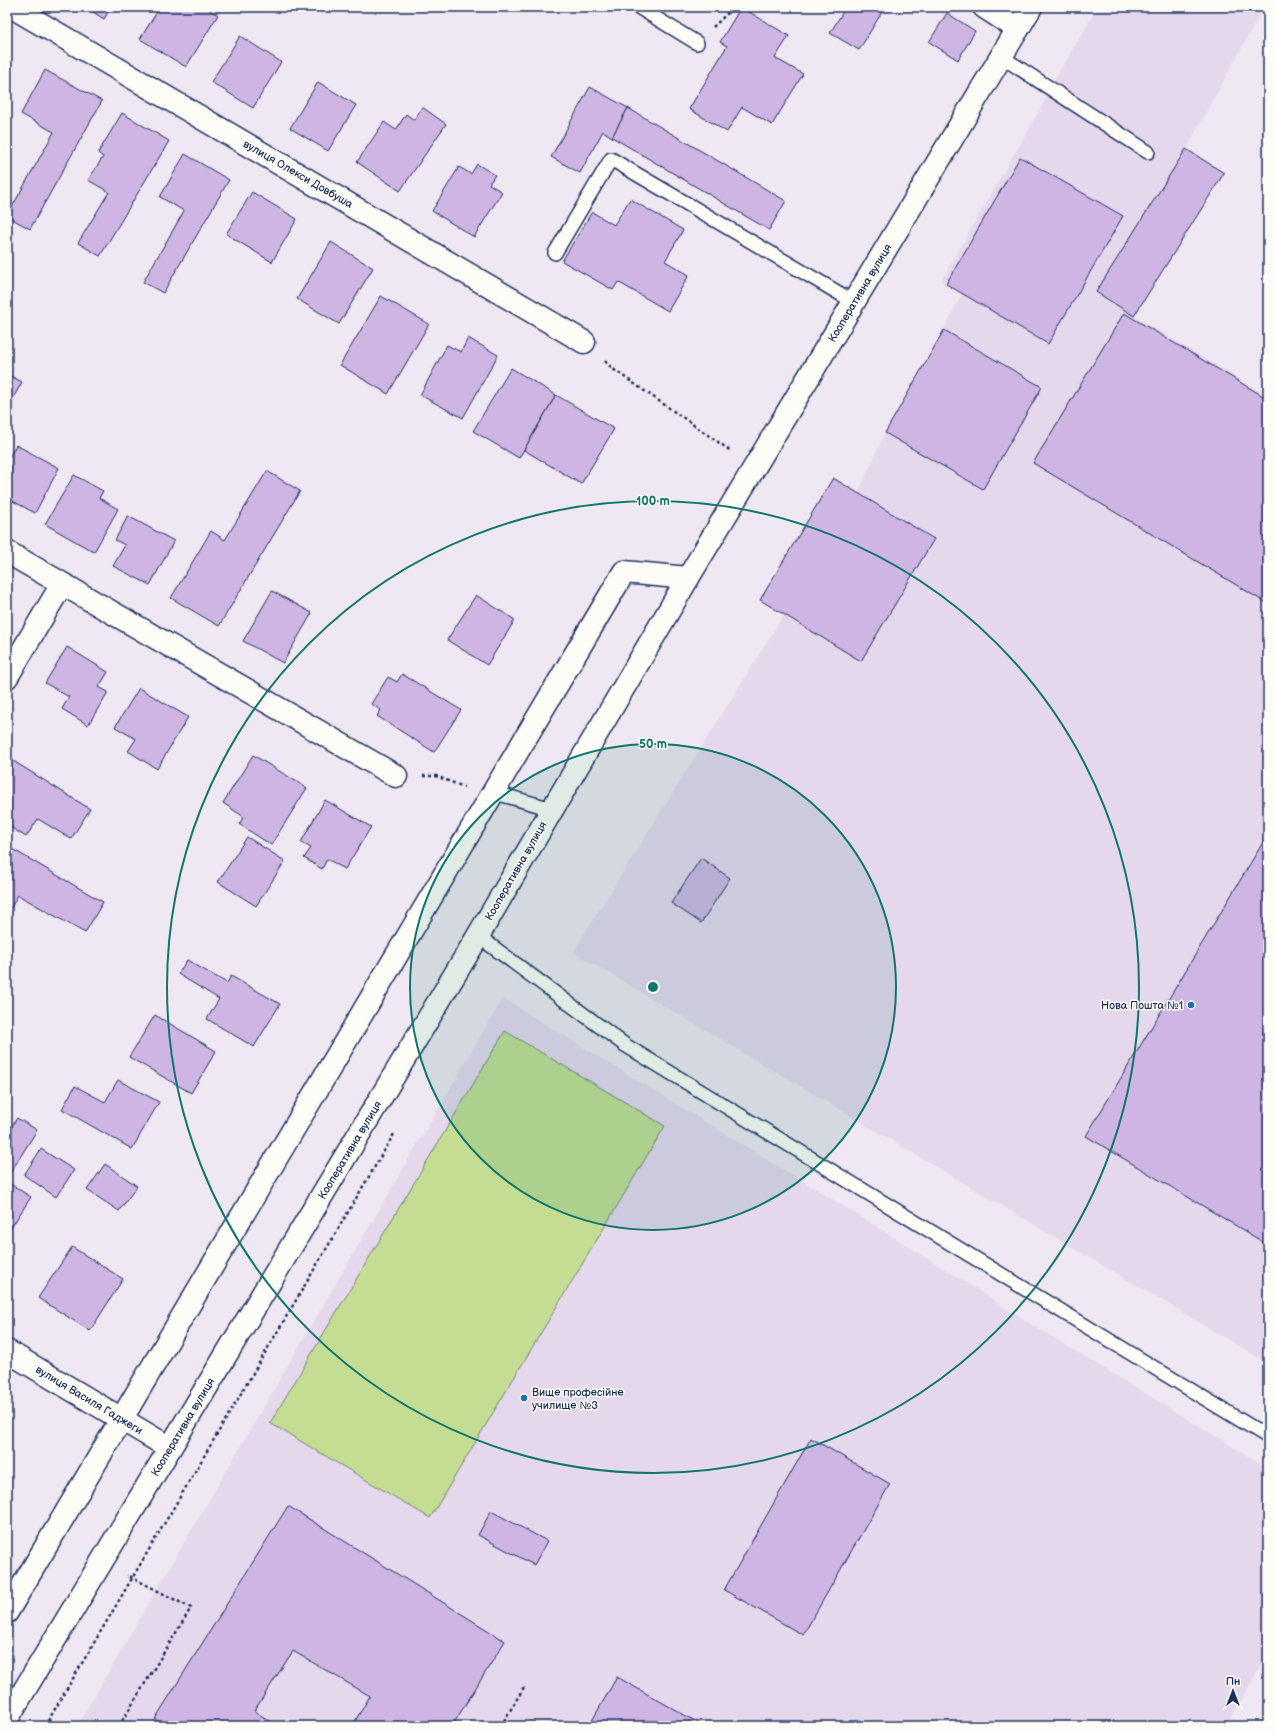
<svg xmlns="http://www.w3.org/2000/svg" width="1275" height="1733" font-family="'Balsamiq Sans',sans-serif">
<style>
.built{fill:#e5d8ed}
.green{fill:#c4dd93;stroke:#708678}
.building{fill:#cfb5e4;stroke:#1b2f5e}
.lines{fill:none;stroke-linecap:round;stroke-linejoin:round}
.service-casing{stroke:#1b2f5e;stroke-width:16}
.minor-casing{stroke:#1b2f5e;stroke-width:25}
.path{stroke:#1b2f5e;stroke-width:2.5;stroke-dasharray:3 3;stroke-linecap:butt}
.service{stroke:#fdfcf7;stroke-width:13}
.minor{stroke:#fdfcf7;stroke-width:22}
.ring{fill:none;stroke:#0f766e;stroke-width:2}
.poi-dot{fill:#1f6fb2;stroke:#fdfcf7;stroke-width:1.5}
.labels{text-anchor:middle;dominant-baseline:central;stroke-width:3;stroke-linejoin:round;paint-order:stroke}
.street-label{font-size:11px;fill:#1b2f5e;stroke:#fdfcf7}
.poi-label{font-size:11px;fill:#1b2f5e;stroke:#fdfcf7;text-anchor:end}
.centre{fill:#0f766e;stroke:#fdfcf7;stroke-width:2}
.ring-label{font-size:12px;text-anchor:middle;font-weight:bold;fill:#0f766e;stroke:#fdfcf7;stroke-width:3;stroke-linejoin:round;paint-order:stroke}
</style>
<rect width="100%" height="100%" fill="#efe7f1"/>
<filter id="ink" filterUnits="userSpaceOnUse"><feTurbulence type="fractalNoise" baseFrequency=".025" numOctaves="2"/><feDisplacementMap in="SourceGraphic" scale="8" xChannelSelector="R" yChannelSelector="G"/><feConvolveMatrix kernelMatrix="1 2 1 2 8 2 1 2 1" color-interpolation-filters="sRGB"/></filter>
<g filter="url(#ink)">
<g class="built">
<path d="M1098 7H1264L1186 149 1224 173 1134 316 1268 397V1363L573 952 784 615 760 600 833 478 858 493 885 433 944 330 962 294 941 281 1039 111 1059 72Z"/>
<path d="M503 998 879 1228 1036 1327 1268 1468V1653L1227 1726H77Z"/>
</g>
<path class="green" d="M505 1031 665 1126 430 1518 270 1423Z"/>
<g class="building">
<path d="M85 7H111L104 19Z"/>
<path d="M160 7H205L218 15 186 67 140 39Z"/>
<path d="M741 7 789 36 775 58 803 74 772 125 742 107 727 132 689 109 727 46 720 42Z"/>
<path d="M846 7H874L882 12 859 50 830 33Z"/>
<path d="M947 13 975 31 958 60 929 42Z"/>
<path d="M240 36 281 62 253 108 211 82Z"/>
<path d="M45 70 102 101 30 229 7 216 54 132 21 114Z"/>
<path d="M318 82 356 105 328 151 290 128Z"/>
<path d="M590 87 628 108 612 137 603 131 580 173 551 157Z"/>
<path d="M422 107 446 124 400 191 357 162 384 122 396 130 406 114 414 120Z"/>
<path d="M628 108 786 201 769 230 612 137Z"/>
<path d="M122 113 169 141 100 256 78 243 109 192 88 180 103 157 98 153Z"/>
<path d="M1186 149 1224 173 1134 316 1096 292Z"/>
<path d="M185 154 229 180 163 293 143 282 184 211 160 197Z"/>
<path d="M1020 157 1123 216 1048 344 946 284Z"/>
<path d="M477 164 495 175 489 184 502 192 474 237 432 211 459 167 471 174Z"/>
<path d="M252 192 297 219 272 262 226 234Z"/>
<path d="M630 199 683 230 665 261 689 275 668 311 618 282 613 290 562 261 592 212 614 225Z"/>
<path d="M331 242 373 268 339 324 297 299Z"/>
<path d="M381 296 429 324 388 394 340 365Z"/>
<path d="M1124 313 1268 399V604L1033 463Z"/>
<path d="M944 330 1042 387 983 489 885 433Z"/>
<path d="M468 338 498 355 463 418 420 395 447 345 461 352Z"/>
<path d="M511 368 556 395 519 458 473 431Z"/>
<path d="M7 374 22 382 7 409Z"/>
<path d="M556 395 614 429 581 484 524 450Z"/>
<path d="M16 445 59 468 35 513 7 498V461Z"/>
<path d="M267 471 300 491 219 626 171 598 211 531 225 540Z"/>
<path d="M74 475 103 491 99 498 118 509 94 552 45 524Z"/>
<path d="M833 478 934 539 861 661 760 600Z"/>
<path d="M128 516 174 541 150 585 113 566 125 545 115 540Z"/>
<path d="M272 591 312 613 283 663 243 641Z"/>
<path d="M476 595 515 620 487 665 447 640Z"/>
<path d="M67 647 108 672 99 687 108 692 88 725 62 709 69 697 45 683Z"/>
<path d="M402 674 461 710 434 752 377 716 381 710 371 704 388 677 397 682Z"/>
<path d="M139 688 188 717 157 769 128 751 136 739 115 727Z"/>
<path d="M253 755 307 788 271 845 239 824 244 817 223 803Z"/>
<path d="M7 757 90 809 71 839 38 819 26 837 7 825Z"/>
<path d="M325 800 371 827 345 869 327 859 322 869 304 858 311 848 301 842Z"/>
<path d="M1268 834V1245L1086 1136Z"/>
<path d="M247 837 285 861 256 906 218 882Z"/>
<path d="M7 846 103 902 85 933 18 895 9 911 7 910Z"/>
<path d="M701 858 730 878 701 923 671 903Z"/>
<path d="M187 960 227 983 231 976 280 1004 254 1047 207 1019 219 999 178 974Z"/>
<path d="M155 1015 216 1051 191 1093 129 1057Z"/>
<path d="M118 1080 159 1102 132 1149 62 1109 75 1086 105 1102Z"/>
<path d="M17 1118 37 1130 7 1178V1134Z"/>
<path d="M41 1149 74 1170 56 1197 24 1175Z"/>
<path d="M105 1164 137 1186 119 1211 87 1190Z"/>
<path d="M7 1182 31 1197 7 1234Z"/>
<path d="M72 1247 123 1279 90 1331 38 1298Z"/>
<path d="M811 1438 890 1484 803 1635 724 1590Z"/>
<path d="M288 1506 505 1641 452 1726H352L370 1696 293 1651 254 1711 278 1726H166L155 1719Z"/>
<path d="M491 1511 547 1541 534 1565 478 1535Z"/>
<path d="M617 1677 704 1726H589Z"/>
</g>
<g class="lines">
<defs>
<g id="service">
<path d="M638 7 697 43"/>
<path d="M1002 57 1148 152"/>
<path d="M555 253 611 159 854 302"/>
<path d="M492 792 552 809"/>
<path d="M478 936 625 1045 1268 1437"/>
</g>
<g id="minor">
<path d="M12 7 584 342"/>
<path d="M984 7 1018 29"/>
<path d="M7 552 396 776"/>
<path d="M7 677 62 584"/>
<path d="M7 1351 170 1448"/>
<path d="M7 1612 624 572 688 578"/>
<path d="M7 1719 478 936 688 578 1031 7"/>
</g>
</defs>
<use href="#service" class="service-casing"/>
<use href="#minor" class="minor-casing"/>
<g class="path">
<path d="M713 27 734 7"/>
<path d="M605 361 613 369 731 451"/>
<path d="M423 776H436L464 787"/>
<path d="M45 1726 394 1134"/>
<path d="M119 1726 191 1608 127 1575"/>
<path d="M501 1726 524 1687"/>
</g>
<use href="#service" class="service"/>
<use href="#minor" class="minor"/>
</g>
</g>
<circle cx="653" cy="987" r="243" fill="#0f766e" fill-opacity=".12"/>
<g class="ring">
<circle cx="653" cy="987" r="243"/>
<circle cx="653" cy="987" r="486"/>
</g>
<g class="poi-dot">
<circle cx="1191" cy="1005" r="4"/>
<circle cx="524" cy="1398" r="4"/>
</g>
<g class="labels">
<g class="street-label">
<text transform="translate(298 174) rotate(30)">вулиця Олекси Довбуша</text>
<text transform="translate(860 293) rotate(-59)">Кооперативна вулиця</text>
<text transform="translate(516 871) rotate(-60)">Кооперативна вулиця</text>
<text transform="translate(350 1150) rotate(-59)">Кооперативна вулиця</text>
<text transform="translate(89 1400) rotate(31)">вулиця Василя Гаджеги</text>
<text transform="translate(183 1427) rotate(-59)">Кооперативна вулиця</text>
</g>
<g class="poi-label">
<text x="1183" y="1005">Нова Пошта №1</text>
<text x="532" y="1392" text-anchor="start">Вище професійне<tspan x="532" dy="13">училище №3</tspan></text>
</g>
</g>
<circle cx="653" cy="987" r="6" class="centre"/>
<g class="ring-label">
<text x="653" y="505">100 m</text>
<text x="653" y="748">50 m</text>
</g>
<rect width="1275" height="1733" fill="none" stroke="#fdfcf7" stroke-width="24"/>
<rect x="12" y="12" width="1251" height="1709" fill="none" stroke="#1b2f5e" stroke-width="1.5" filter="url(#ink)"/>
<g transform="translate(1233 1691)" stroke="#fdfcf7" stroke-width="3" paint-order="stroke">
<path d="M0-3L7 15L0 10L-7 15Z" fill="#1b2f5e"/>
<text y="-6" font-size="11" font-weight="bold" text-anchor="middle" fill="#1b2f5e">Пн</text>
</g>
</svg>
